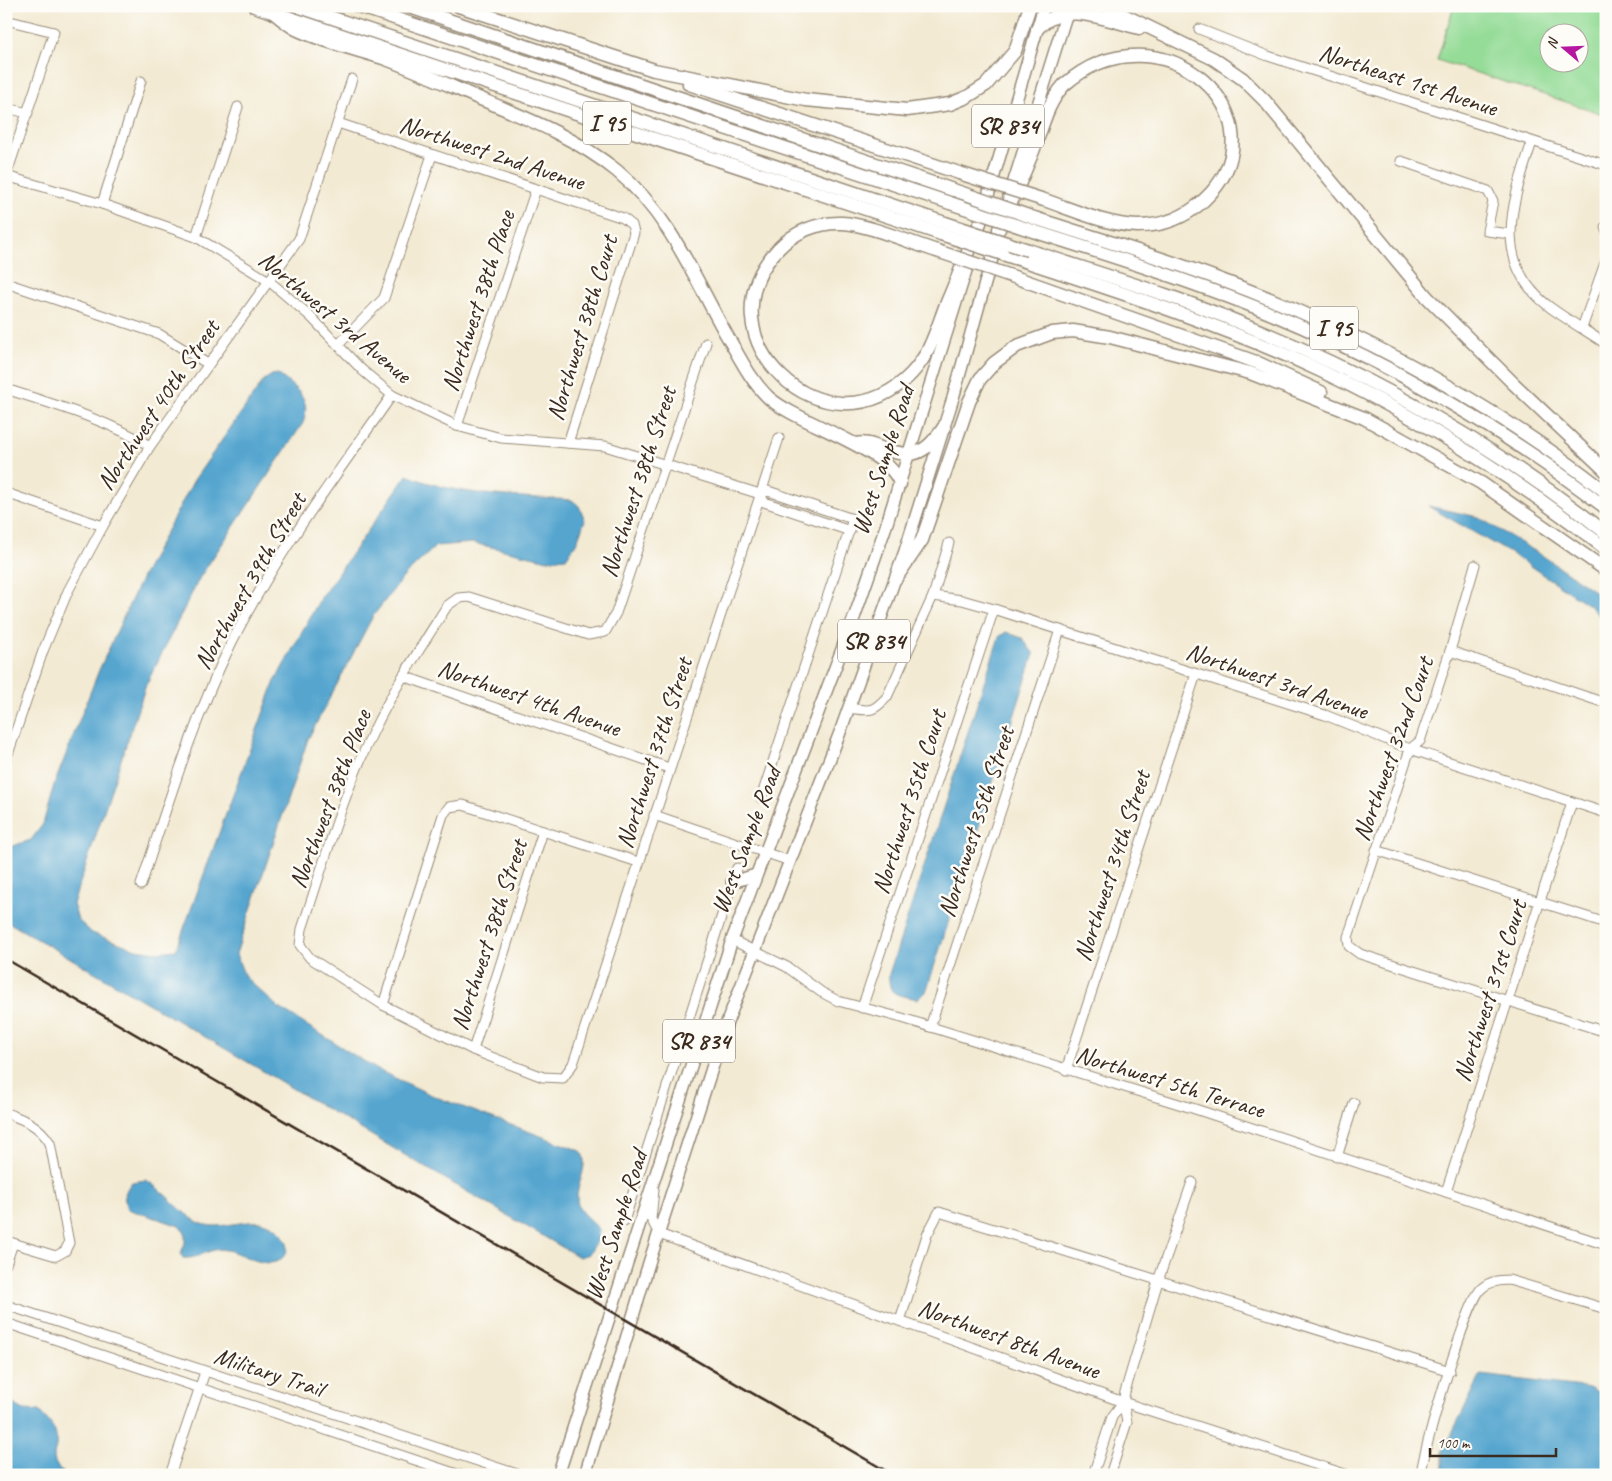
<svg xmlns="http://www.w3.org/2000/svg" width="1612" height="1481" font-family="Caveat,sans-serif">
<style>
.green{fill:#94dc97;stroke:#68835a;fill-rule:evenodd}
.water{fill:#54a5cf;stroke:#486876}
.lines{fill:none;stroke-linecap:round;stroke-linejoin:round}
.minor-casing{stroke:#978a78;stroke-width:11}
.major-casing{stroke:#978a78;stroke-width:14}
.highway-casing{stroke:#978a78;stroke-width:15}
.minor{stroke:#fff;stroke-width:9}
.major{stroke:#fff;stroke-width:11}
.highway{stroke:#fff;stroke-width:12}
.rail{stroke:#3b2a1e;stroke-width:2.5}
.highway-bridge-casing{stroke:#978a78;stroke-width:15;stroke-linecap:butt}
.highway-bridge{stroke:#fff;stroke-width:12}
.labels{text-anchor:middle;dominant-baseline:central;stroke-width:5;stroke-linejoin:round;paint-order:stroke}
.shield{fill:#fdfcf7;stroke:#75695f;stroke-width:1}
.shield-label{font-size:24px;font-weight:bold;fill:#3b2a1e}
.street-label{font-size:25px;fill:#3b2a1e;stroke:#fdfcf7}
</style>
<rect width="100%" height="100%" fill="#fdfcf7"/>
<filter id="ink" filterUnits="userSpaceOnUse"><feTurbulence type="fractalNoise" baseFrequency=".02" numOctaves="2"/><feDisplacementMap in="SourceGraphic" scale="10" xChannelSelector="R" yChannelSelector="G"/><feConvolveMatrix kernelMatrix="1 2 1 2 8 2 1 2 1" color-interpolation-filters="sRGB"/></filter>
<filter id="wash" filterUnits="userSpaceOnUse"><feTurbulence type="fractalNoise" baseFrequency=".0096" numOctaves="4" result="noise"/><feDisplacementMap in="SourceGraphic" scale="20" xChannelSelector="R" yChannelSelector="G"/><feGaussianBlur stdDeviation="1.12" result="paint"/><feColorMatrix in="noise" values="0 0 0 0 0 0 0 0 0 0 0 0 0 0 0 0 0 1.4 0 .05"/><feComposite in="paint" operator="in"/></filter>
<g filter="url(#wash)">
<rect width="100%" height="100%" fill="#f3ead3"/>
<path class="green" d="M1454 6H1606V115L1437 60ZM1550 32H1580V62H1550Z"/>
<g class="water">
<path d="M278 374C297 390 312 397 303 423L200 577 146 685 73 904 78 920 92 933 136 949 157 952 176 950 275 681 320 599 407 475C458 497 517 496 572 500L579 506 585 520 577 542 566 558 548 560 473 543 436 546 405 575 373 616 308 739 236 954 245 977 279 1008 378 1070 436 1097 581 1151C591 1168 573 1186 578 1205 580 1213 593 1222 599 1229L598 1240 589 1254 579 1257C387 1146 198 1031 6 921V848L31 840 43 824 54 785 99 670 142 577 194 480 264 380 272 375Z"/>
<path d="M1428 506 1478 517 1543 556 1606 599V623L1590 606 1515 556Z"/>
<path d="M1006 632 1022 638 1034 654 926 992 917 999C897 994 888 997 889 974L999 637Z"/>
<path d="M146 1180C165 1191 181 1214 200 1223 225 1235 266 1204 285 1239 288 1243 288 1249 286 1253 274 1275 244 1254 227 1250 210 1246 199 1260 183 1258L181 1253 185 1243V1233L179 1226 165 1221 127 1209C123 1197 124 1192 132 1182Z"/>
<path d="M1481 1375 1591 1388 1606 1397V1475H1443V1451Z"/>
<path d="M6 1400 24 1410 39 1411C45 1418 55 1426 56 1436 59 1453 45 1458 66 1475H14L6 1459Z"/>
</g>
</g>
<g filter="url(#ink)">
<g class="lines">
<defs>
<g id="minor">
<path d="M6 20 54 32 6 176"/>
<path d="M1199 29 1268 56 1606 165"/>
<path d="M6 108 28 113"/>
<path d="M338 123 623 218 632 225 634 233 568 443"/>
<path d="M1532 142C1513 201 1489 263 1551 308 1569 321 1588 332 1606 344"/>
<path d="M1401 161 1488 191 1493 201 1487 231 1510 234"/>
<path d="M6 176 102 204 196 237 269 281 310 316 362 370 392 395 457 426 501 438 605 446 760 494 768 491 853 519 761 798"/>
<path d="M102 204 141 81"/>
<path d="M1605 227 1606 230"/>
<path d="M196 237 238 107"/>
<path d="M6 283 159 334 208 364"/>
<path d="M1582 328 1606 260"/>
<path d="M706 343 616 613 605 632 588 635 469 597 458 598 447 606C421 647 394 688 373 732 343 794 324 863 302 929L300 945 310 958 383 1005 473 1050 543 1077 563 1078 573 1064 779 438"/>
<path d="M339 344 384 298 432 155"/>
<path d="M6 389C55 405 105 419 150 446"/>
<path d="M457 426 536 189"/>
<path d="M6 493 103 526"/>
<path d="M760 494 764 502 850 531"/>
<path d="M1475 565 1450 651 1420 741 1410 749 1348 937 1349 946 1360 954 1606 1032"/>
<path d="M933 596 962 600 994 609 1325 715 1410 749 1606 813"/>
<path d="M1450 651 1599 701"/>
<path d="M403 676 669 768"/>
<path d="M849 708C870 711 872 713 887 697L933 596 949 543"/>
<path d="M6 760 43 651 68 591 103 526 150 446 299 239 352 79"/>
<path d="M654 815 790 861"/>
<path d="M1376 850 1606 923"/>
<path d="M141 885C168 804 193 721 231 644 275 555 336 476 392 395"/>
<path d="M732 940 787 967 821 992 838 1001 902 1018 1195 1109 1606 1245"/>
<path d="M383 1005 443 815 449 807 463 805 638 862"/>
<path d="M862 1008 994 609"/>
<path d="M930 1027 1060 630"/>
<path d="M473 1050 543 831"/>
<path d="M1066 1070 1196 674"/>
<path d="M6 1113C25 1120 39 1125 50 1143L69 1243 65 1251 56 1256 6 1241"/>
<path d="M1337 1157 1354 1103"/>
<path d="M654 1190 651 1219 659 1234 1123 1402 1348 1475"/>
<path d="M1446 1192 1572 802"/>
<path d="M624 1221 737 868"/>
<path d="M6 1264 13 1243"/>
<path d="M6 1305 520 1475"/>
<path d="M900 1321 927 1235 939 1212 1450 1371"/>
<path d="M6 1323 460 1475"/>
<path d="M170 1475 205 1372"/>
<path d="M1093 1475 1112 1417 1123 1402"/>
<path d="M1110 1475 1127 1422 1123 1402 1125 1392 1158 1281 1192 1182"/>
<path d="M1421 1475C1423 1449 1466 1305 1481 1289 1489 1281 1499 1280 1509 1280L1606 1309"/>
</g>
<g id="major">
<path d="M1009 197 1069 6"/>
<path d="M980 223 1044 6"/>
<path d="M732 882 756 875"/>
<path d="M558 1475 732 940 855 615 886 526 968 264"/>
<path d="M585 1475 649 1263 726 1025 839 735 905 551 953 398 996 244"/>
</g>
<g id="highway">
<path d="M254 6 941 234"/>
<path d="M297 6 945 223"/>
<path d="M358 6 950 203"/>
<path d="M407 6 977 198"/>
<path d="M459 6 654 70 806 100 907 110 950 104 967 97 986 85 1015 51 1030 6"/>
<path d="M1105 6 1214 59 1243 79 1265 101 1427 297 1514 384 1606 471"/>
<path d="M273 12C280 18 288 25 296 29 320 41 359 50 386 59 416 70 446 84 476 97 526 118 575 137 617 171 669 214 694 277 726 334 739 356 750 380 769 398 799 424 891 449 900 484"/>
<path d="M1037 29C1064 0 1103 19 1139 28"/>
<path d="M689 84 959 173"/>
<path d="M1037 219C1097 238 1157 256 1216 278 1355 329 1489 401 1606 492"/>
<path d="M999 229C1010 205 1021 181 1031 156 1042 131 1045 106 1064 85 1161 0 1291 119 1204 200 1185 218 1164 226 1138 226 1106 225 1074 210 1044 200"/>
<path d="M1033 231C1108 255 1183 278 1255 307 1380 357 1499 426 1606 508"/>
<path d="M1028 250C1100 274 1173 295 1243 324 1373 376 1496 446 1606 533"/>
<path d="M937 251C911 243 867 224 842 223 818 222 794 232 778 249 695 337 827 460 911 374 930 354 936 331 945 307 957 279 968 251 980 223"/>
<path d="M1003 254C1110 289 1219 323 1321 371 1423 419 1518 480 1606 549"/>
<path d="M1020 279 1256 362 1321 392"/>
<path d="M856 444C864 442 870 444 878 447 911 459 924 457 944 427"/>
<path d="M896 578 922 540 969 402 980 379 994 363 1017 346 1052 333 1073 331 1110 337 1250 373 1364 418 1481 483 1606 570"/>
</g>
</defs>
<use href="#minor" class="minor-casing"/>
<use href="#major" class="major-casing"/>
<use href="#highway" class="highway-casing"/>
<use href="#minor" class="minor"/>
<use href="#major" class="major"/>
<use href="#highway" class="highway"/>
<path class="rail" d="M6 959 893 1475"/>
<defs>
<g id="highway-bridge">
<path d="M959 173 1044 200"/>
<path d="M977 198 1037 219"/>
<path d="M950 203 1033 231"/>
<path d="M945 223 1028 250"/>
<path d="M941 234 1003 254"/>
<path d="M937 251 1020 279"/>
</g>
</defs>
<use href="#highway-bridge" class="highway-bridge-casing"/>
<use href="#highway-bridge" class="highway-bridge"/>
</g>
</g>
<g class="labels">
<g class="shield">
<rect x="583" y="101.5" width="48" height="43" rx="4"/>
<rect x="972" y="104.5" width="72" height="43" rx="4"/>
<rect x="1310" y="306.5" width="48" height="43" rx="4"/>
<rect x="838" y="619.5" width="72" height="43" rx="4"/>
<rect x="663" y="1019.5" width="72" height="43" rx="4"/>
</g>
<g class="shield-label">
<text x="607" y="123">I 95</text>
<text x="1008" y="126">SR 834</text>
<text x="1334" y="328">I 95</text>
<text x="874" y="641">SR 834</text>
<text x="699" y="1041">SR 834</text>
</g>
<g class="street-label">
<text transform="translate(1408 80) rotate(18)">Northeast 1st Avenue</text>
<text transform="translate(492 153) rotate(18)">Northwest 2nd Avenue</text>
<text transform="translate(478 301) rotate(-72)">Northwest 38th Place</text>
<text transform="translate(335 317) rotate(40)">Northwest 3rd Avenue</text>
<text transform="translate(582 328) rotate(-73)">Northwest 38th Court</text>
<text transform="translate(158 405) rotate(-56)">Northwest 40th Street</text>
<text transform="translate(883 460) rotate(-72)">West Sample Road</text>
<text transform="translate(638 482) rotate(-72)">Northwest 38th Street</text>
<text transform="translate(250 581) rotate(-60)">Northwest 39th Street</text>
<text transform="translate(1277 681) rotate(19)">Northwest 3rd Avenue</text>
<text transform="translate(529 698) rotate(19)">Northwest 4th Avenue</text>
<text transform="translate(1393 749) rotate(-70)">Northwest 32nd Court</text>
<text transform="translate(654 753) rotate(-72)">Northwest 37th Street</text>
<text transform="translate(330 799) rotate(-69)">Northwest 38th Place</text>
<text transform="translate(909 802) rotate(-72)">Northwest 35th Court</text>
<text transform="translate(976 822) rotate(-72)">Northwest 35th Street</text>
<text transform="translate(746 840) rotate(-69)">West Sample Road</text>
<text transform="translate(1112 866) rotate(-72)">Northwest 34th Street</text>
<text transform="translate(489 935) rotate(-72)">Northwest 38th Street</text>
<text transform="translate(1490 991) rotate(-72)">Northwest 31st Court</text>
<text transform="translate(1170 1082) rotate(17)">Northwest 5th Terrace</text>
<text transform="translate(616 1225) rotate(-72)">West Sample Road</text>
<text transform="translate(1009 1339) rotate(20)">Northwest 8th Avenue</text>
<text transform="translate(269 1372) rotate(18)">Military Trail</text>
</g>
</g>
<rect width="1612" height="1481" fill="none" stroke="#fdfcf7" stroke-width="25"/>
<g transform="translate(1564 48) rotate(289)"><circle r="24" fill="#fdfcf7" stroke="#afa8a0"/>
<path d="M0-4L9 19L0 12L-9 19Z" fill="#b5179e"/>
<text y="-8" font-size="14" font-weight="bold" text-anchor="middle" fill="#3b2a1e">N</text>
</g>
<path d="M1430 1448v8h126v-8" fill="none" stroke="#3b2a1e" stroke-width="2.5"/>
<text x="1437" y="1448" font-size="15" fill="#3b2a1e" stroke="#fdfcf7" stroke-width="4" paint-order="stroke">100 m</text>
</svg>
